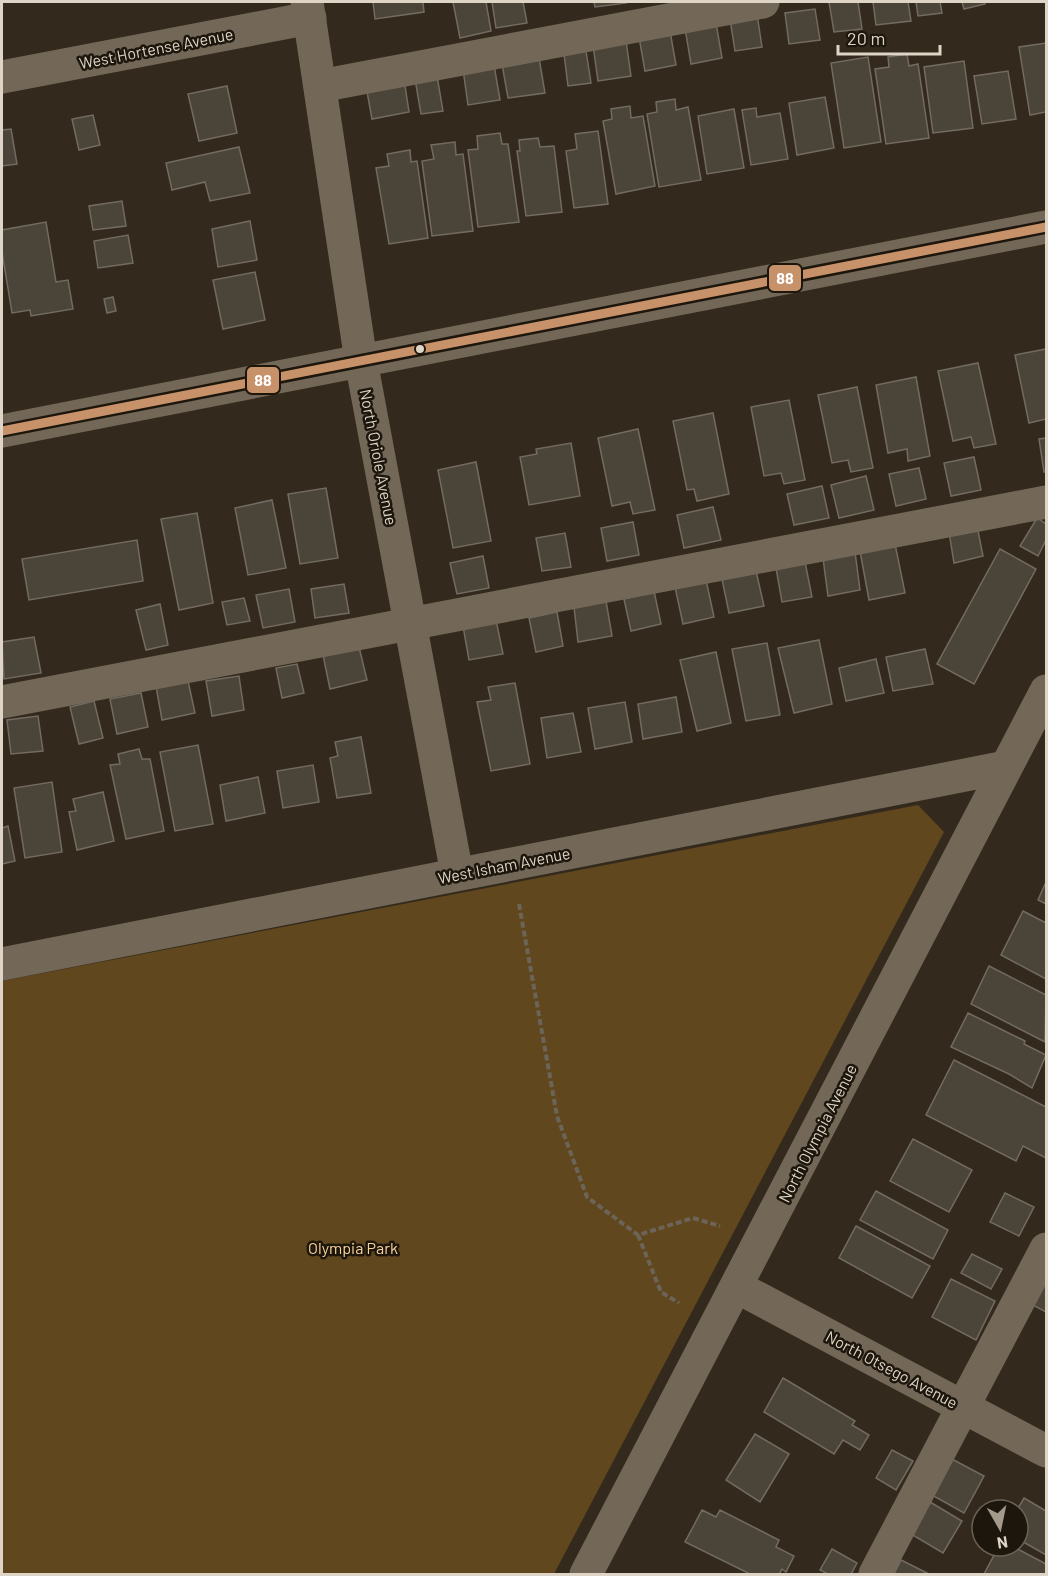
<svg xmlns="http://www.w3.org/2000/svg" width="1048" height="1576" font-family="Barlow,sans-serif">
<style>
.green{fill:#60471d}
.building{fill:#4b4439;stroke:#736b61;stroke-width:1.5}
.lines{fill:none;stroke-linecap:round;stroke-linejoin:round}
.path{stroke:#6c6458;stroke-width:4;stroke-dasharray:6 3;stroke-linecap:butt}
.minor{stroke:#736858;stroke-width:33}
.bus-1-casing{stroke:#1d160c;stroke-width:14}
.bus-1{stroke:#c7916a;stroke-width:9}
.bus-dot{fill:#dfd5c7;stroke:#1d160c;stroke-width:2}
.labels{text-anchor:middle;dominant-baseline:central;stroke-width:5;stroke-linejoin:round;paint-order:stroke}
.street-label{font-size:16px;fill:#dfd5c7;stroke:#1d160c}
.park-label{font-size:16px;fill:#f8d39c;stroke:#1d160c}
.line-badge{stroke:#1d160c;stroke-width:2}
.badge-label{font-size:16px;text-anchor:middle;font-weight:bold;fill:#fff}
</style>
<rect width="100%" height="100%" fill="#332a1d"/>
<path class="green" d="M918 805 944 832 554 1574H2V981Z"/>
<g class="building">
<path d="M373 2H423L424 12 375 19Z"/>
<path d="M453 2H486L491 31 460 38Z"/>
<path d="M492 2H523L527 23 496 28Z"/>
<path d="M594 2H625L626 3 595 7Z"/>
<path d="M829 2H858L862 29 834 32Z"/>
<path d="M873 2H908L911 21 876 25Z"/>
<path d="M916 2H940L942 13 918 16Z"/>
<path d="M962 2H985V4L964 9Z"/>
<path d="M815 9 820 40 789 44 785 13Z"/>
<path d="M757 14 762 47 735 51 730 19Z"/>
<path d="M716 23 722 58 691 64 685 28Z"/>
<path d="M670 31 676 65 645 71 639 37Z"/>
<path d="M626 41 631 76 598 81 593 45Z"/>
<path d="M1046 43V112L1030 115 1019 47Z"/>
<path d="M586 51 591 83 568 86 564 54Z"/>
<path d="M907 54 909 66 918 64 929 138 886 144 875 69 889 67 888 57Z"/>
<path d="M868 57 881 142 844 148 831 63Z"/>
<path d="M539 58 545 93 508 98 502 64Z"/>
<path d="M964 61 973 128 933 133 924 67Z"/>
<path d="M494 65 500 100 468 105 463 69Z"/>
<path d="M1008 71 1016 119 982 124 974 76Z"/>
<path d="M437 76 443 111 421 114 415 79Z"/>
<path d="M404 79 409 112 372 119 366 86Z"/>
<path d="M227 86 237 133 199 141 188 94Z"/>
<path d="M825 97 834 148 797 155 789 103Z"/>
<path d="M675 99 676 110 688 107 701 180 659 187 647 114 657 112 656 102Z"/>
<path d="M630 106 631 118 643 116 655 186 616 194 603 121 612 119 611 109Z"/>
<path d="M756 108 757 117 780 113 788 159 751 165 742 110Z"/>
<path d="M734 109 744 168 707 174 698 116Z"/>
<path d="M93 115 100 145 79 150 72 119Z"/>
<path d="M11 129 17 164 2 166V130Z"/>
<path d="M598 131 608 204 574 208 566 151 577 149 575 134Z"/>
<path d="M500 133 502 144H508L519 222 478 227 468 150 478 149 477 136Z"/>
<path d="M538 138 540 147 554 146 562 212 526 216 517 151H520L519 140Z"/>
<path d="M455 142 456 155 463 154 473 231 432 236 422 161 434 159 431 145Z"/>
<path d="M239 147 250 193 210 201 205 182 172 190 166 163Z"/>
<path d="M410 150 411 162 417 161 428 238 389 244 376 168 389 166 387 154Z"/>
<path d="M122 201 126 226 93 230 89 206Z"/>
<path d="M250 221 257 260 218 267 212 229Z"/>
<path d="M46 222 56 282 68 280 73 309 31 316 30 310 12 313 2 252V230Z"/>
<path d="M128 235 133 263 98 268 94 241Z"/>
<path d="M255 272 265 320 223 329 213 280Z"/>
<path d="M113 297 116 311 107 313 104 299Z"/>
<path d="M1046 349V419L1029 423 1015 355Z"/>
<path d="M978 363 996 444 974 448 971 437 953 441 938 371Z"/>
<path d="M916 377 930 456 908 461 907 449 888 453 876 385Z"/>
<path d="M857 387 873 468 851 472 848 460 832 463 818 395Z"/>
<path d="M789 400 805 480 784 484 781 473 764 476 751 407Z"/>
<path d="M713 413 729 494 697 501 694 489 687 490 673 421Z"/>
<path d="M638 429 655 510 633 514 630 502 612 506 598 438Z"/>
<path d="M1046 438V472H1044L1039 439Z"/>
<path d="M571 443 580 496 529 505 520 457 537 454 536 449Z"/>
<path d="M974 457 981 490 951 496 944 463Z"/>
<path d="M476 462 491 541 453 548 438 470Z"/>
<path d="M919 468 926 499 896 506 889 474Z"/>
<path d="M866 476 874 510 839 518 831 485Z"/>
<path d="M822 486 829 518 794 525 787 494Z"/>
<path d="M326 488 338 558 300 564 288 494Z"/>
<path d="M272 500 286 568 248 575 235 508Z"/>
<path d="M713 507 721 540 684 548 677 515Z"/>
<path d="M197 513 213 603 179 610 161 519Z"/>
<path d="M1037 518 1046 524V540L1038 556 1020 546Z"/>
<path d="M633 522 639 555 607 561 601 528Z"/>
<path d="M977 526 983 556 954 563 949 532Z"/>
<path d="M565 533 571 567 542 571 536 538Z"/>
<path d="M137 540 143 581 29 600 22 559Z"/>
<path d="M895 544 905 593 869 600 860 551Z"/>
<path d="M1000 549 1036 569 974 684 937 664Z"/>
<path d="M855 552 860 590 828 596 823 558Z"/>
<path d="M483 556 489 588 457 594 450 563Z"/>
<path d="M805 562 812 597 782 602 776 568Z"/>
<path d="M756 571 764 606 729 613 722 579Z"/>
<path d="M706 580 714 617 683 624 675 587Z"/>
<path d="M344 584 349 613 315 618 311 589Z"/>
<path d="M289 589 295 622 263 628 256 595Z"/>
<path d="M654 591 661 624 631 631 624 599Z"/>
<path d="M244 598 250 621 227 625 222 602Z"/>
<path d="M606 601 612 636 578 642 574 607Z"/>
<path d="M160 604 168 645 146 650 136 610Z"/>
<path d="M557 612 563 646 536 652 529 618Z"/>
<path d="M496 620 503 654 469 660 463 626Z"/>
<path d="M34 637 41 673 4 679 2 642Z"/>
<path d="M819 640 832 704 794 713 778 648Z"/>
<path d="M767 643 780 715 746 721 732 649Z"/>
<path d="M359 647 367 680 330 689 323 655Z"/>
<path d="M925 649 933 684 893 691 886 657Z"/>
<path d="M716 652 731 723 697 731 680 660Z"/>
<path d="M876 659 884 693 846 701 839 668Z"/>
<path d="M297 664 304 693 282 698 276 668Z"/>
<path d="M239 676 244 710 212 716 206 681Z"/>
<path d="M188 681 195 713 162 720 156 686Z"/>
<path d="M515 683 530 764 491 771 477 702 491 700 488 687Z"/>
<path d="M141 693 148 727 117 734 110 699Z"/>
<path d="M676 697 682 732 643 739 638 704Z"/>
<path d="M94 701 103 738 79 744 70 707Z"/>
<path d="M625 702 632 742 595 749 588 708Z"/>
<path d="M573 713 581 752 547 758 541 718Z"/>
<path d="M38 716 43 751 11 754 7 720Z"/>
<path d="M361 737 371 793 337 798 330 758 338 756 335 742Z"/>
<path d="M198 745 213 824 175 831 160 752Z"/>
<path d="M139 749 142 759H150L164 831 126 839 110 765 120 764 118 754Z"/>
<path d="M313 765 319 802 283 808 277 771Z"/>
<path d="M258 777 265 813 226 821 220 785Z"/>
<path d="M52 782 62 852 25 858 14 788Z"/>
<path d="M103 792 114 841 77 850 69 812 76 811 73 799Z"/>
<path d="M8 826 15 861 2 864V828Z"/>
<path d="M1046 882V904L1038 900Z"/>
<path d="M1023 911 1046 923V979L1001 955Z"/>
<path d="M989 966 1046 995 1045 1042 971 1004Z"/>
<path d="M968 1013 1025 1041 1024 1044 1046 1055 1032 1088 1009 1074 951 1047Z"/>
<path d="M954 1060 1046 1107V1158L1023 1146 1016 1161 926 1115Z"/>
<path d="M913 1139 972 1170 949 1212 890 1181Z"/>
<path d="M876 1191 948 1230 933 1259 860 1220Z"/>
<path d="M1005 1193 1034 1207 1019 1236 990 1222Z"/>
<path d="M856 1226 930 1266 912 1298 839 1258Z"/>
<path d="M972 1254 1002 1269 991 1289 961 1273Z"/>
<path d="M1046 1275V1312L1031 1304Z"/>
<path d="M951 1279 995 1301 976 1340 932 1317Z"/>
<path d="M783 1378 855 1421 852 1425 869 1435 860 1450 843 1440 834 1454 764 1412Z"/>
<path d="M755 1434 789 1454 760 1502 726 1480Z"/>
<path d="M892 1450 913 1461 896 1490 876 1478Z"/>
<path d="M950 1458 984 1476 964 1513 930 1494Z"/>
<path d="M1024 1498 1046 1511V1555L1018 1539 1017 1510Z"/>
<path d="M930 1502 962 1521 943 1553 911 1534Z"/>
<path d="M702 1510 716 1517 720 1510 779 1540 776 1547 794 1556 786 1572 782 1569 779 1574H750L685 1542Z"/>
<path d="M999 1546H1012L1046 1564V1574H984Z"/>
<path d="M832 1549 857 1563 851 1574H828L820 1570Z"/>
<path d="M901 1560 929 1574H894Z"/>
</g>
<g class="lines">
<g class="path">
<path d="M519 904 557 1116 587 1197 638 1235 693 1218 720 1226"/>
<path d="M638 1235 661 1292 679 1303"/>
</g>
<g class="minor">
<path d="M307 2 361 361 457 874"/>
<path d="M2 77 310 18"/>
<path d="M320 86 763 2"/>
<path d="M2 431 1046 227"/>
<path d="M2 702 1046 502"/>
<path d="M2 964 1006 767"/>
<path d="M737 1287 1046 1451"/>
<path d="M586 1574 1046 691"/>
<path d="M875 1574 1046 1249"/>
</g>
<defs>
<path id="bus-1" d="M2 431 1046 227"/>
</defs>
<use href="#bus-1" class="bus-1-casing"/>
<use href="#bus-1" class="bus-1"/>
</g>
<circle class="bus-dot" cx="420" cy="349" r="5"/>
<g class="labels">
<g class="street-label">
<text transform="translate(156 48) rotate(-11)">West Hortense Avenue</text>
<text transform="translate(379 457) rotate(79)">North Oriole Avenue</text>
<text transform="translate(504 865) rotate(-11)">West Isham Avenue</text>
<text transform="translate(817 1133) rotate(-63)">North Olympia Avenue</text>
<text transform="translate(892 1369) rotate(28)">North Otsego Avenue</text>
</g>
<g class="park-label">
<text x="353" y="1247">Olympia Park</text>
</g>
</g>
<g class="line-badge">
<rect x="768" y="264" width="34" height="28" rx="6" fill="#c7916a"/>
<rect x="246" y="366" width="34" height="28" rx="6" fill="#c7916a"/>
</g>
<g class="badge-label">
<text x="785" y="284">88</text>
<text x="263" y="386">88</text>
</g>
<rect width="1048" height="1576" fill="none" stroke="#dfd5c7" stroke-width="6"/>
<g transform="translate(1000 1528) rotate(171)"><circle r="28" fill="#1d160c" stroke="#6b6257" stroke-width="1.5"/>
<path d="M0-4.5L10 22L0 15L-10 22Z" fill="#a3998c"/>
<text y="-9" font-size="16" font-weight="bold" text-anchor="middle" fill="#dfd5c7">N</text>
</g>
<path d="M838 45v9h102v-9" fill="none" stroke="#dfd5c7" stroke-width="3"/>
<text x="847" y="45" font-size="18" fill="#dfd5c7" stroke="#1d160c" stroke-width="4.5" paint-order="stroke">20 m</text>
</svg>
